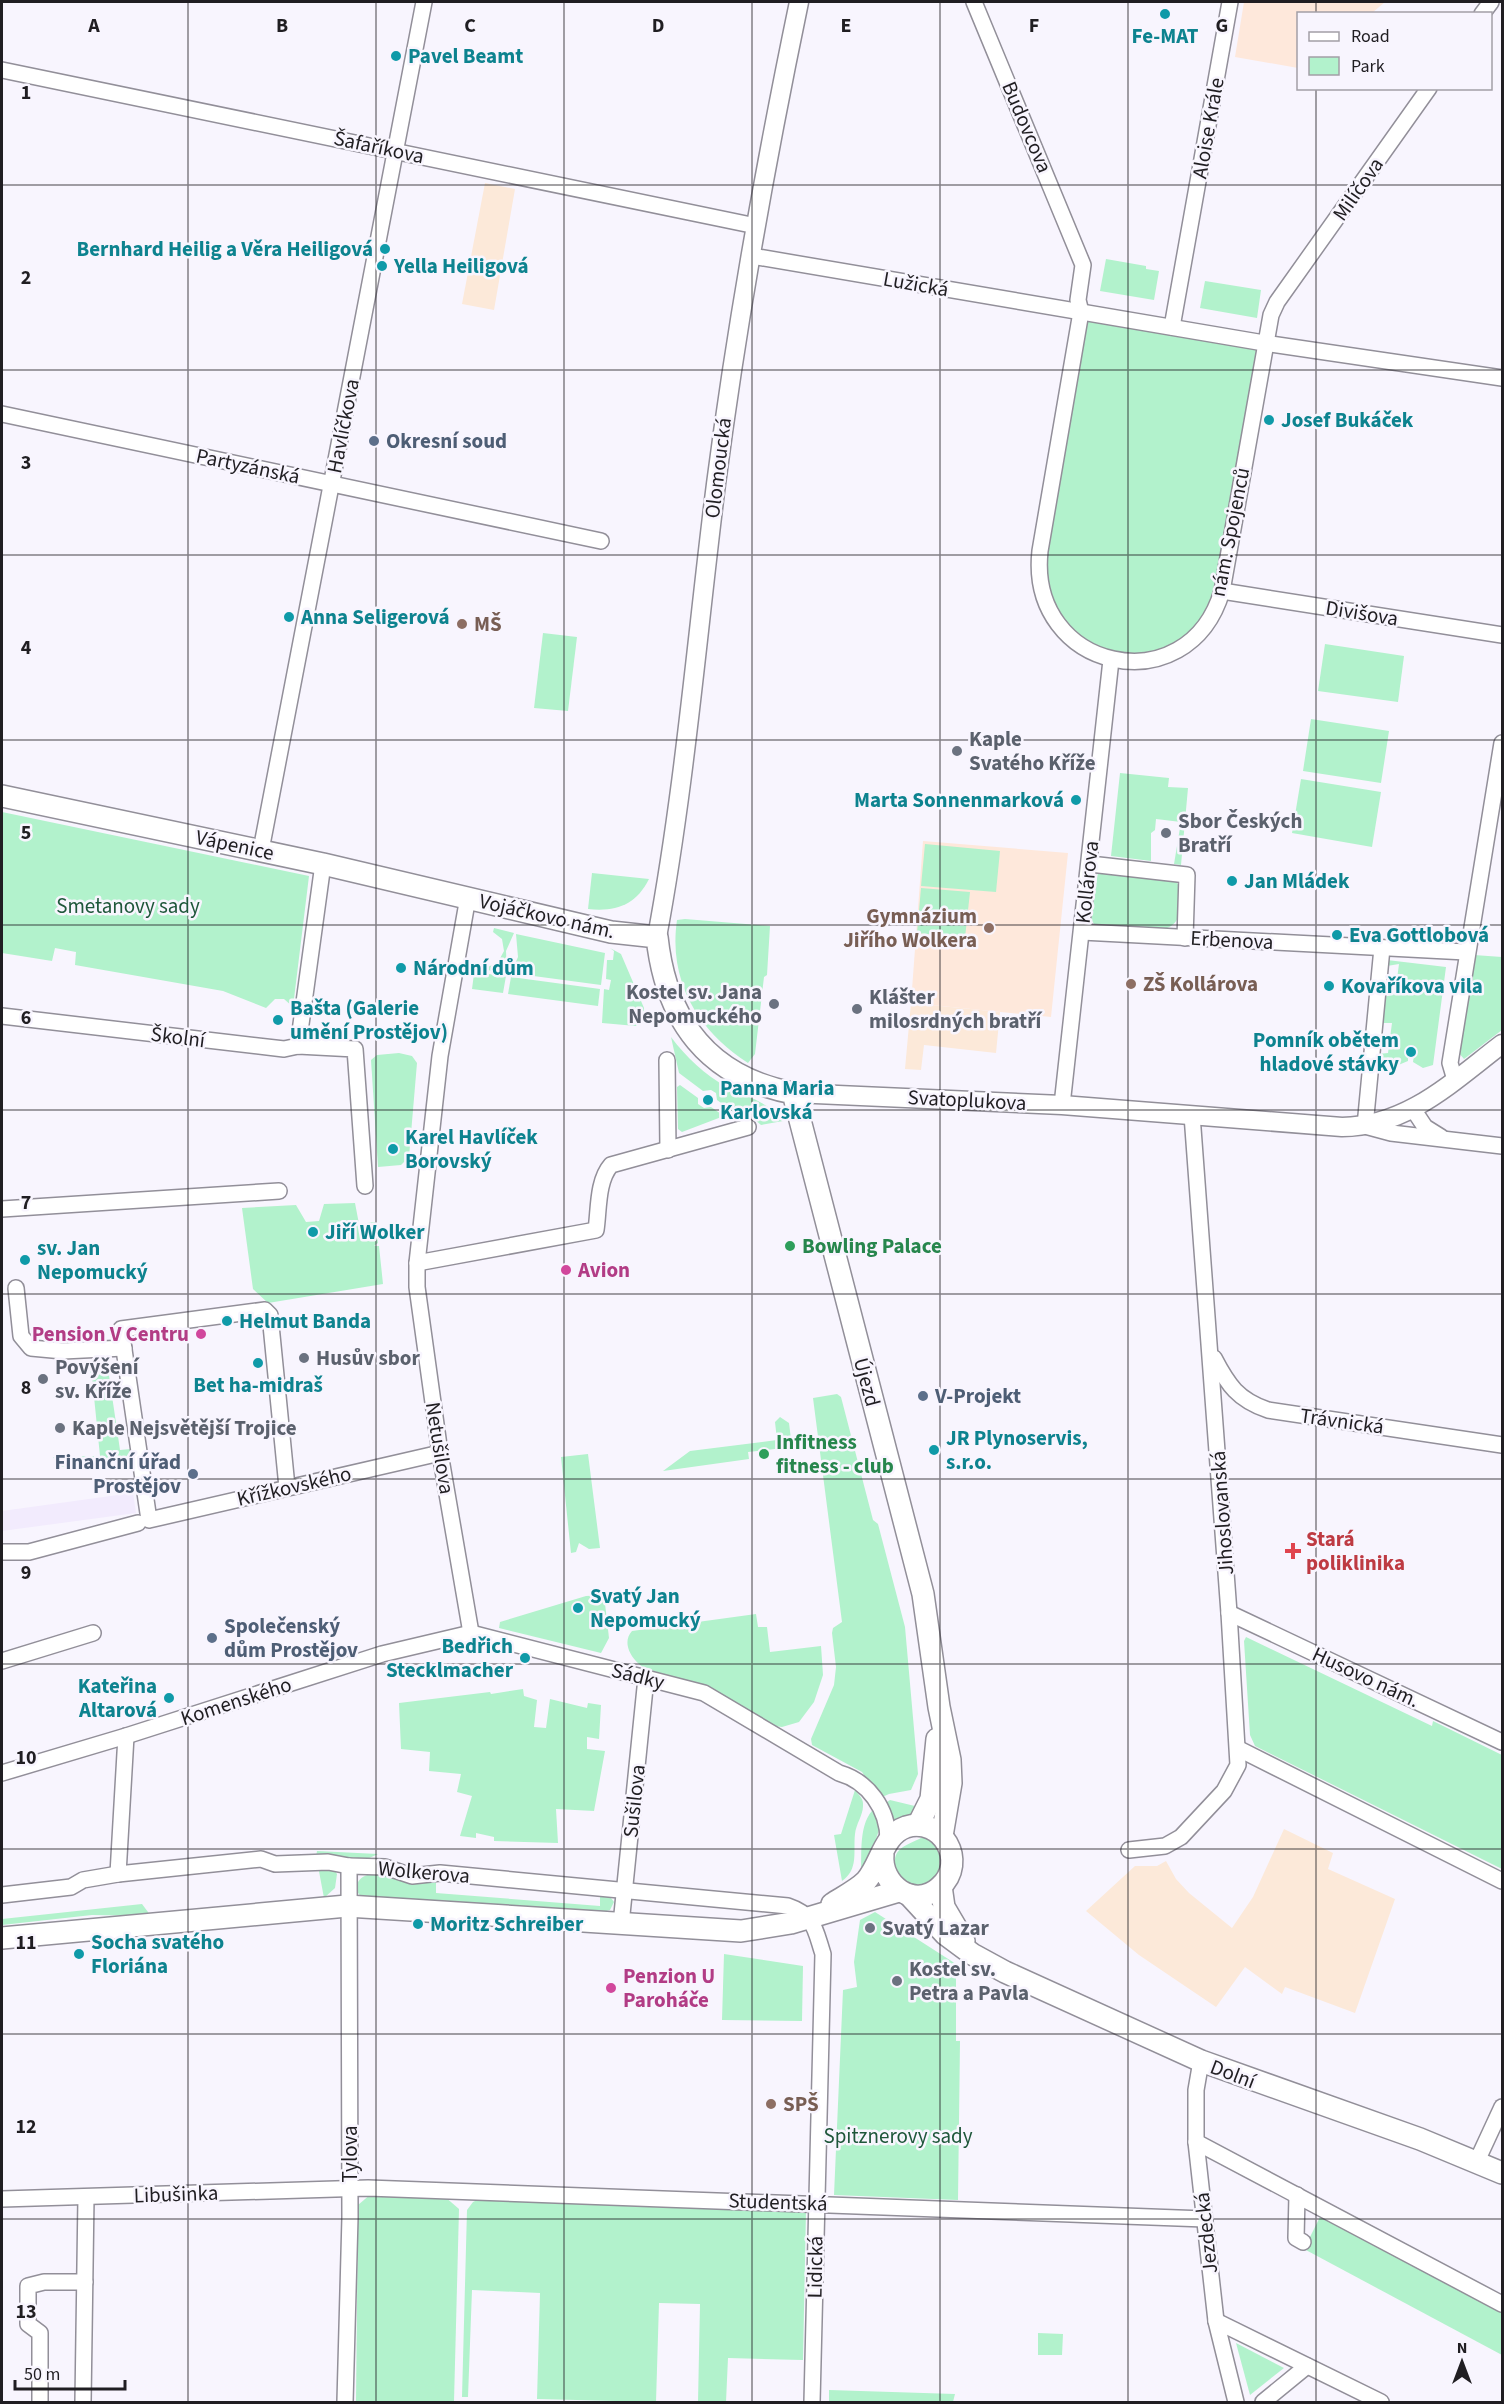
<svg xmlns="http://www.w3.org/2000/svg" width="1504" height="2404" font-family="'Source Sans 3',sans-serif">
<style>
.built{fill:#f2ebfd}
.industrial{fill:#fce9d9}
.education{fill:#fee8db}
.green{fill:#b2f2cc}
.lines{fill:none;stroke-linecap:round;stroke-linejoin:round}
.minor-casing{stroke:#928f99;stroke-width:18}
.tertiary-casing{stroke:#928f99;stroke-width:21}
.secondary-casing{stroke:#928f99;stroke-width:24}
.minor{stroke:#fff;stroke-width:15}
.tertiary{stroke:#fff;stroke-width:18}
.secondary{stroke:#fff;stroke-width:21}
.grid{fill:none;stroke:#201e22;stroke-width:1.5;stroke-opacity:0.55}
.culture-dot{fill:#0f9aa8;stroke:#f8f5fe;stroke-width:2}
.service-dot{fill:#5c6f8a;stroke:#f8f5fe;stroke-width:2}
.education-dot{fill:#8d6e63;stroke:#f8f5fe;stroke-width:2}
.worship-dot{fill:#6b7280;stroke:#f8f5fe;stroke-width:2}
.leisure-dot{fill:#2e9e5b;stroke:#f8f5fe;stroke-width:2}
.hotel-dot{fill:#d1479c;stroke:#f8f5fe;stroke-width:2}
.health-dot{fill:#e0444e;stroke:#f8f5fe;stroke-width:2}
.labels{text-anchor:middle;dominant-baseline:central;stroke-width:5;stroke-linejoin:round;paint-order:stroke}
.culture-label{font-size:21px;font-weight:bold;fill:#0d838f;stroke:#f8f5fe;text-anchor:start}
.street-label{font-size:21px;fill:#201e22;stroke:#f8f5fe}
.service-label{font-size:21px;font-weight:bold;fill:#4e5e75;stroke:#f8f5fe;text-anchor:start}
.education-label{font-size:21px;font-weight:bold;fill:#785e54;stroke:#f8f5fe;text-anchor:start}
.worship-label{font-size:21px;font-weight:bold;fill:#5b616d;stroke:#f8f5fe;text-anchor:start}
.park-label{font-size:21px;fill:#1e573a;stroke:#f8f5fe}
.leisure-label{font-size:21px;font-weight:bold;fill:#27864d;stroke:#f8f5fe;text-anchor:start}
.hotel-label{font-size:21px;font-weight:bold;fill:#b23c85;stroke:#f8f5fe;text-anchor:start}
.health-label{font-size:21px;font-weight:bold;fill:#be3a42;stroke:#f8f5fe;text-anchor:start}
.grid-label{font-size:20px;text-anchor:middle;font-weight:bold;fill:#201e22;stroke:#f8f5fe;stroke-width:5;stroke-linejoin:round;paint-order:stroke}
</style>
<rect width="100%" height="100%" fill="#f8f5fe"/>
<path class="built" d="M131 1479 136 1513 2 1531V1511L125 1494 124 1480Z"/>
<g class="industrial">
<path d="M485 183 515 189 494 310 462 304Z"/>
<path d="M911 1003 1000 1012 996 1053 924 1045 921 1070 905 1069Z"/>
<path d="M1284 1829 1333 1853 1328 1869 1395 1899 1355 2013 1285 1987 1282 1994 1245 1967 1216 2007 1139 1955 1086 1911 1135 1866H1157L1166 1861 1176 1879 1189 1893 1232 1928 1253 1897Z"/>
</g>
<g class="education">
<path d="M1244 2H1385L1372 13 1298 14V68L1235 57Z"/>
<path d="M923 841 1068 853 1051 1017 911 1003Z"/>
</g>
<g class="green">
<path d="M1106 259 1146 266V269L1159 271 1154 300 1100 291Z"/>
<path d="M1205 281 1261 290 1257 318 1200 308Z"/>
<path d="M1087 315 1259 345 1215 595 1203 622 1174 649 1123 658 1077 641 1044 587 1043 551Z"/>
<path d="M543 633 577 637 568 711 534 708Z"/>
<path d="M1325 644 1404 656 1398 702 1318 691Z"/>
<path d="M1311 719 1389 731 1381 783 1303 771Z"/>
<path d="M1120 773 1169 778 1168 787 1188 788 1181 865 1174 864 1181 822 1156 819 1155 830 1151 833V861L1111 856Z"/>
<path d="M1301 779 1381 792 1372 847 1292 833Z"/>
<path d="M2 812 309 876 293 1007 284 999H275L266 1008 223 991 75 965 76 952 55 948 52 961 2 953Z"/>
<path d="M925 844 1000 851 996 892 921 886Z"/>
<path d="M1098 872 1176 881C1185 894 1183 923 1167 928L1094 924 1091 919Z"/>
<path d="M592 873 649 879C636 905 616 912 588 909Z"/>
<path d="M921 888 970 892 965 938 917 933Z"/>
<path d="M685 919 770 926 767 975 764 977 755 1054 748 1063C698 1031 668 981 677 920Z"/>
<path d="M494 928 514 933 506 951 507 973 487 970 488 967 498 962 504 951 502 939 493 932Z"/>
<path d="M516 934 605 953 601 985 511 973 518 957Z"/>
<path d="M610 948 621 954 644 1008 643 1017 636 1026 602 1023 604 989 609 990 611 980 606 979 607 960H613L614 951Z"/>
<path d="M1474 955 1502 957V1030L1464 1059 1458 1052Z"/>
<path d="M1387 960 1446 967 1433 1065 1423 1068 1413 1062 1415 1048 1408 1047V1061L1396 1066 1378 1058V1054L1388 1053 1392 1023H1381L1384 997 1395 994 1399 964 1387 966Z"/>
<path d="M475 966 479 967V973L506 976 503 993 472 989Z"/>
<path d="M511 977 600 989 598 1006 508 994Z"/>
<path d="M671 1037C686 1057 705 1075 727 1087 747 1097 769 1102 783 1121L761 1125 747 1113 736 1114 717 1100 716 1093 711 1090 703 1091 679 1073Z"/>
<path d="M399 1053 412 1056 417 1063 409 1157 401 1165 378 1167 371 1060 377 1055Z"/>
<path d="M680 1085 698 1098V1104L704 1108 711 1107 724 1116 682 1132 678 1129 677 1087Z"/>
<path d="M355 1203 359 1224 375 1222 378 1243 374 1246H379L383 1284 268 1303 253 1289 242 1208 296 1205 306 1222 319 1221 324 1204Z"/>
<path d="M107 1362 120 1450 131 1449V1454L127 1458 59 1467 53 1457 100 1456 92 1377 88 1365Z"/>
<path d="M837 1394 841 1397 873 1520 878 1524 905 1627 918 1774 911 1790 889 1794 880 1798 862 1772 812 1745 811 1739 834 1685 836 1667 832 1633 833 1628 842 1622 813 1398Z"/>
<path d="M780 1417 789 1423 792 1447 748 1452 749 1459 663 1471 690 1451 777 1440 775 1422Z"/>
<path d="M588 1454 600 1548 589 1549 579 1543 576 1552 571 1553 561 1457Z"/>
<path d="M604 1595 609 1638 601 1653 499 1628 500 1622 586 1596Z"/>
<path d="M756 1614 758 1627H767L770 1652 821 1646 823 1675 814 1702 799 1722 782 1727 774 1726 712 1688 647 1669C634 1663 620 1644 632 1631Z"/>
<path d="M1246 1637 1432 1726 1433 1721 1502 1755V1869L1255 1746 1250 1735 1244 1641Z"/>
<path d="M523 1689 524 1696 537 1700 534 1727 546 1728 550 1699 587 1708 588 1703 601 1705 599 1739 587 1737V1749L605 1751 594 1811 556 1809 558 1843 494 1841V1837L476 1833V1838L460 1836 472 1796 457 1792 461 1774 429 1771 430 1752 401 1749 399 1703 490 1692 491 1694Z"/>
<path d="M855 1790C859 1795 864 1799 863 1806 863 1815 856 1824 855 1834 853 1852 859 1869 842 1881L834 1835 841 1834Z"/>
<path d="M890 1800 919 1807 909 1816 892 1823 884 1804Z"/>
<path d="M875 1808 880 1827 867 1866 861 1874C862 1855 858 1822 875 1808Z"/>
<path d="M926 1835 940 1852 939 1872 927 1885 910 1886 897 1875C888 1845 908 1847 926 1835Z"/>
<path d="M317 1851 378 1854 365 1860 316 1857Z"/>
<path d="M318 1866 335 1871 337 1874 335 1888 324 1898Z"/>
<path d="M378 1873 436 1879V1893L600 1906V1892L608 1894 614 1902 610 1910 602 1912 361 1897 356 1890C357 1877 366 1874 378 1873Z"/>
<path d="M142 1904 151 1916 92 1915 2 1925V1919Z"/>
<path d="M875 1912 956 1964V2041H960L958 2200 834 2195 843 1990 857 1987 854 1962 860 1920Z"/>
<path d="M724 1954 803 1966 802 2021 722 2020Z"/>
<path d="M371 2194 444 2196 459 2209 454 2402H356L358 2205Z"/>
<path d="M483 2197 806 2211 803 2360 728 2358 726 2402H698L700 2304 659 2303 656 2402 537 2399 540 2293 472 2290 468 2397H462L467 2210 473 2202Z"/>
<path d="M1322 2213 1502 2310V2355L1304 2249Z"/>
<path d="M1038 2333 1063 2334 1062 2355H1038Z"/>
<path d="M1236 2343 1284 2368 1250 2395Z"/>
<path d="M829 2390 955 2394 953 2402H829Z"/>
</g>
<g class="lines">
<defs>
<g id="minor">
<path d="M974 2 1083 265 1078 300 1081 312 1040 551C1027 671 1188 706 1222 591L1271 315 1277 302 1429 88"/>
<path d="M1482 14 1491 2"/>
<path d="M2 70 756 226"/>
<path d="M752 256 1264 343 1502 378"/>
<path d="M1172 327 1230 2"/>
<path d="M2 414 601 541"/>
<path d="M1222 591 1502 635"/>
<path d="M261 850 424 2"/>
<path d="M1090 864 1187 875 1185 938"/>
<path d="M468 897 440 1056 417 1263 596 1230C599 1210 597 1181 611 1165L748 1127"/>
<path d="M1082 932 1466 952"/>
<path d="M1382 948 1365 1126 1391 1133 1502 1146"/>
<path d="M2 1016 284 1049 298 1046 355 1049 365 1186"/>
<path d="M298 1046 323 864"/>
<path d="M667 1060 668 1150"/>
<path d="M1455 1080 1450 1063 1502 743"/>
<path d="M1062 1105 1111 660"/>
<path d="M1413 1109 1425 1127 1441 1137"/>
<path d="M2 1209 279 1191"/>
<path d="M417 1263V1287L440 1453 471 1633"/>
<path d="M16 1288 21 1336 31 1348 63 1351 124 1348"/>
<path d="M1214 1358C1228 1385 1238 1400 1268 1410L1502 1445"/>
<path d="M287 1487 270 1315 265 1310 121 1329 149 1520 440 1453"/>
<path d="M2 1552H29L138 1523"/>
<path d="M1229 1613 1502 1742"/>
<path d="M2 1661 93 1633"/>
<path d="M1239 1749 1502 1881"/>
<path d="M2 1773 126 1736 382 1654 471 1633 704 1693 839 1773C868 1781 888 1809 888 1840"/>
<path d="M1129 1850 1165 1846 1181 1837 1224 1791 1238 1765 1229 1613 1192 1115"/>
<path d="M118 1874 126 1736"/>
<path d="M2 1895 71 1887 83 1880 118 1874 261 1859 275 1864 328 1862 349 1866 385 1867 412 1876 440 1873 788 1906C815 1915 815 1930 823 1954L812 2402"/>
<path d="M621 1924 646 1678"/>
<path d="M1201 2061 1196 2090V2142L1216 2321 1236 2402"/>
<path d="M1196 2142 1502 2304"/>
<path d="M1477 2161 1502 2107"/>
<path d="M1297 2195 1296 2238 1303 2242"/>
<path d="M2 2199 368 2188 1205 2219"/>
<path d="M1216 2321 1381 2402"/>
<path d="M40 2402V2333L28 2324V2286L44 2282H85"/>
<path d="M83 2402 86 2197"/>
<path d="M345 2402 350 2217 349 1866"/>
<path d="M1263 2402 1307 2366"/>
</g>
<g id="tertiary">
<path d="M657 937C685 787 697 635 716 484 737 322 766 161 799 2"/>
<path d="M793 1093 1062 1105 1342 1127C1408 1126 1452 1082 1502 1044"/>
</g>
<g id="secondary">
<path d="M2 796 323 864 611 932 657 937C666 1021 708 1077 793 1093L923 1594 939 1707 950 1760 951 1783 942 1836"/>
<path d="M918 1825 931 1799 937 1739"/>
<path d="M941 1886 944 1907 964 1941"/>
<path d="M909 1895 945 1934 972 1954 1005 1972 1201 2061 1420 2139 1502 2173"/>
<path d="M832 1904C843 1897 857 1890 866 1881 881 1864 883 1835 906 1827 942 1816 968 1862 940 1887 914 1910 880 1885 883 1854"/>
<path d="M2 1938 347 1906 741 1931 791 1923 899 1891"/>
</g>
</defs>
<use href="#minor" class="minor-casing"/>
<use href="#tertiary" class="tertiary-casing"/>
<use href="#secondary" class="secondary-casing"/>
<use href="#minor" class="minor"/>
<use href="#tertiary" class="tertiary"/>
<use href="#secondary" class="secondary"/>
</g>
<path class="grid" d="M188 2V2402M376 2V2402M564 2V2402M752 2V2402M940 2V2402M1128 2V2402M1316 2V14M1316 88V2402M2 185H1502M2 370H1502M2 555H1502M2 740H1502M2 925H1502M2 1110H1502M2 1294H1502M2 1479H1502M2 1664H1502M2 1849H1502M2 2034H1502M2 2219H1502"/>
<g class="culture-dot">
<circle cx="1165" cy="14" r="6"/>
<circle cx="396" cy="56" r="6"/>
<circle cx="385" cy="249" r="6"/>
<circle cx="382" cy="266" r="6"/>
<circle cx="1269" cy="420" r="6"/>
<circle cx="289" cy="617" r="6"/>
<circle cx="1076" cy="800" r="6"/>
<circle cx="1232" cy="881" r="6"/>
<circle cx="1337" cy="935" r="6"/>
<circle cx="401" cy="968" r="6"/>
<circle cx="1329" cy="986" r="6"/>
<circle cx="278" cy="1020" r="6"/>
<circle cx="1411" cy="1052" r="6"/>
<circle cx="708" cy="1100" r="6"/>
<circle cx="393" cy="1149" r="6"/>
<circle cx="313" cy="1232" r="6"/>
<circle cx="25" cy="1260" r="6"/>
<circle cx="227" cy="1321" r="6"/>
<circle cx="258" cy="1363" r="6"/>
<circle cx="934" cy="1450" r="6"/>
<circle cx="578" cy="1608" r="6"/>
<circle cx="525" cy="1658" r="6"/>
<circle cx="169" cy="1698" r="6"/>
<circle cx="418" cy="1924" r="6"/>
<circle cx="79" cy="1954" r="6"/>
</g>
<g class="service-dot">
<circle cx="374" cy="441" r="6"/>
<circle cx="923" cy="1396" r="6"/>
<circle cx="193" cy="1474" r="6"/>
<circle cx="212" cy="1638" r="6"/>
</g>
<g class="education-dot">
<circle cx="462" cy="624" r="6"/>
<circle cx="989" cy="928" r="6"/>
<circle cx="1131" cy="984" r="6"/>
<circle cx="771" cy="2104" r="6"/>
</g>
<g class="worship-dot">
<circle cx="957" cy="751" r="6"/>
<circle cx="1166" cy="833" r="6"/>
<circle cx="774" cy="1004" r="6"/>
<circle cx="857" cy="1009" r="6"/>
<circle cx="304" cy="1358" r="6"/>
<circle cx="43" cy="1379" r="6"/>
<circle cx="60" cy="1428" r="6"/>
<circle cx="870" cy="1928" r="6"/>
<circle cx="897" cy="1981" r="6"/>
</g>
<g class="leisure-dot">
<circle cx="790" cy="1246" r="6"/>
<circle cx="764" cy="1454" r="6"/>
</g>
<g class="hotel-dot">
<circle cx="566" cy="1270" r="6"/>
<circle cx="201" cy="1334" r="6"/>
<circle cx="611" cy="1988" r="6"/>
</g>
<path class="health-dot" d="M1290 1542h6v6h6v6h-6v6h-6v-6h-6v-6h6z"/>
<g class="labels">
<g class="culture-label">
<text x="1165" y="36" text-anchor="middle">Fe-MAT</text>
<text x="408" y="56">Pavel Beamt</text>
<text x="373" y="249" text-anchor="end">Bernhard Heilig a Věra Heiligová</text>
<text x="394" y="266">Yella Heiligová</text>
<text x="1281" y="420">Josef Bukáček</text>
<text x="301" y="617">Anna Seligerová</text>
<text x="1064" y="800" text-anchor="end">Marta Sonnenmarková</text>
<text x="1244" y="881">Jan Mládek</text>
<text x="1349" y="935">Eva Gottlobová</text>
<text x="413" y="968">Národní dům</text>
<text x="1341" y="986">Kovaříkova vila</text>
<text x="290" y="1008">Bašta (Galerie<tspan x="290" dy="24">umění Prostějov)</tspan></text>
<text x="1399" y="1040" text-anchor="end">Pomník obětem<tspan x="1399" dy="24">hladové stávky</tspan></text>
<text x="720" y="1088">Panna Maria<tspan x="720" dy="24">Karlovská</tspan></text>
<text x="405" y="1137">Karel Havlíček<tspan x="405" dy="24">Borovský</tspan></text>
<text x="325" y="1232">Jiří Wolker</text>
<text x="37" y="1248">sv. Jan<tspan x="37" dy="24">Nepomucký</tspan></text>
<text x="239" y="1321">Helmut Banda</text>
<text x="258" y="1385" text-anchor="middle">Bet ha-midraš</text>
<text x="946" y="1438">JR Plynoservis,<tspan x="946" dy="24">s.r.o.</tspan></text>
<text x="590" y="1596">Svatý Jan<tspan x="590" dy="24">Nepomucký</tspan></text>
<text x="513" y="1646" text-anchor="end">Bedřich<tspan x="513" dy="24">Stecklmacher</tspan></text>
<text x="157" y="1686" text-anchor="end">Kateřina<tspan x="157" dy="24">Altarová</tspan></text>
<text x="430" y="1924">Moritz Schreiber</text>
<text x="91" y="1942">Socha svatého<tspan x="91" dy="24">Floriána</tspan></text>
</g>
<g class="street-label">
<text transform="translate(1027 127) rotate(67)">Budovcova</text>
<text transform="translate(1208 128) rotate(-80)">Aloise Krále</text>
<text transform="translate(379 147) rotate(12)">Šafaříkova</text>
<text transform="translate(1358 189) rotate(-55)">Milíčova</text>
<text transform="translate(916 284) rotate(10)">Lužická</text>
<text transform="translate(343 426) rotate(-79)">Havlíčkova</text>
<text transform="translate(248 466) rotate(12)">Partyzánská</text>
<text transform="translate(718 468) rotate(-83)">Olomoucká</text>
<text transform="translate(1230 532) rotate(-79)">nám. Spojenců</text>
<text transform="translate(1362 613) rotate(9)">Divišova</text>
<text transform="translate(235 845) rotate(12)">Vápenice</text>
<text transform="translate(1087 882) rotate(-84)">Kollárova</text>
<text transform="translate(547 916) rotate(13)">Vojáčkovo nám.</text>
<text transform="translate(1232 940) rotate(3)">Erbenova</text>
<text transform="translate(178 1037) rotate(7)">Školní</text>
<text transform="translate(967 1100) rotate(3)">Svatoplukova</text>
<text transform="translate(867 1382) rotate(75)">Újezd</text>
<text transform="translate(1342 1421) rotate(8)">Trávnická</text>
<text transform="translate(440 1448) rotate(81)">Netušilova</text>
<text transform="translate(294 1486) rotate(-13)">Křížkovského</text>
<text transform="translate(1222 1513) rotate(-94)">Jihoslovanská</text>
<text transform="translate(638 1676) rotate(14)">Sádky</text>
<text transform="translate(1366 1677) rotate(25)">Husovo nám.</text>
<text transform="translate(236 1701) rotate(-18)">Komenského</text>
<text transform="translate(634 1801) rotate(-84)">Sušilova</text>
<text transform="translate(424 1872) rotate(5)">Wolkerova</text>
<text transform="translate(1233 2074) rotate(21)">Dolní</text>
<text transform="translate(350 2154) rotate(-90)">Tylova</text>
<text transform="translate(176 2194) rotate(-2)">Libušinka</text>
<text transform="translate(778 2202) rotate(2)">Studentská</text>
<text transform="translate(1206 2233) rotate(-96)">Jezdecká</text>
<text transform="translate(815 2267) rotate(-89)">Lidická</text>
</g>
<g class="service-label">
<text x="386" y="441">Okresní soud</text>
<text x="935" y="1396">V-Projekt</text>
<text x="181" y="1462" text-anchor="end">Finanční úřad<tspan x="181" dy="24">Prostějov</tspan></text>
<text x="224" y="1626">Společenský<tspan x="224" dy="24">dům Prostějov</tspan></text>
</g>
<g class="education-label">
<text x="474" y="624">MŠ</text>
<text x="977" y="916" text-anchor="end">Gymnázium<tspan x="977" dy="24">Jiřího Wolkera</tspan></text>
<text x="1143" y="984">ZŠ Kollárova</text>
<text x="783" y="2104">SPŠ</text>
</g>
<g class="worship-label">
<text x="969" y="739">Kaple<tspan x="969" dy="24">Svatého Kříže</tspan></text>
<text x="1178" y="821">Sbor Českých<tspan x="1178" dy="24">Bratří</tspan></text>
<text x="762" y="992" text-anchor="end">Kostel sv. Jana<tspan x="762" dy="24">Nepomuckého</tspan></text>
<text x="869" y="997">Klášter<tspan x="869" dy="24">milosrdných bratří</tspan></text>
<text x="316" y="1358">Husův sbor</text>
<text x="55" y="1367">Povýšení<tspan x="55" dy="24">sv. Kříže</tspan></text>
<text x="72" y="1428">Kaple Nejsvětější Trojice</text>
<text x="882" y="1928">Svatý Lazar</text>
<text x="909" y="1969">Kostel sv.<tspan x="909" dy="24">Petra a Pavla</tspan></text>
</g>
<g class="park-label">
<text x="128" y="906">Smetanovy sady</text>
<text x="898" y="2136">Spitznerovy sady</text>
</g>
<g class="leisure-label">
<text x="802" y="1246">Bowling Palace</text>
<text x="776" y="1442">Infitness<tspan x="776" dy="24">fitness - club</tspan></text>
</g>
<g class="hotel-label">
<text x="578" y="1270">Avion</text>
<text x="189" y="1334" text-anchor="end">Pension V Centru</text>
<text x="623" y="1976">Penzion U<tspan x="623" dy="24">Paroháče</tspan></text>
</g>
<g class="health-label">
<text x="1306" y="1539">Stará<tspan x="1306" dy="24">poliklinika</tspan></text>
</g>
</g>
<g class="grid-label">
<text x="94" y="32">A</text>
<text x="282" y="32">B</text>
<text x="470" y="32">C</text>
<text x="658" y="32">D</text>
<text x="846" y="32">E</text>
<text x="1034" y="32">F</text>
<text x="1222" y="32">G</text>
<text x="26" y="99">1</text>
<text x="26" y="284">2</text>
<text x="26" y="469">3</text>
<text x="26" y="654">4</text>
<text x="26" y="839">5</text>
<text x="26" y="1024">6</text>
<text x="26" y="1209">7</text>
<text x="26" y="1394">8</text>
<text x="26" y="1579">9</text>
<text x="26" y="1764">10</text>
<text x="26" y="1949">11</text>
<text x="26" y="2133">12</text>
<text x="26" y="2318">13</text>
</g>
<rect width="1504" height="2404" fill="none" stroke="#201e22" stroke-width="6"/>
<rect x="1297" y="12" width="195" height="78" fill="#f8f5fe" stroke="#a29fa6" stroke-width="1.5"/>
<rect x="1309" y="32" width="30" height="9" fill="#ffffff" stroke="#a29fa6" stroke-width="1.5"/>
<text x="1351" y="42" font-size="18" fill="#201e22">Road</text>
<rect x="1309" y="57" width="30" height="18" fill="#b2f2cc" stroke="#a29fa6" stroke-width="1.5"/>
<text x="1351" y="72" font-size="18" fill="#201e22">Park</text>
<g transform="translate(1462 2362)" stroke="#f8f5fe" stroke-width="4.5" paint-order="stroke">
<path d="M0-4.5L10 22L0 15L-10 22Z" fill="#201e22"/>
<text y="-9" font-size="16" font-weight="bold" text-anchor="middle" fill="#201e22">N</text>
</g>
<path d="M15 2380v9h110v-9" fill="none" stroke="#201e22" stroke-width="3"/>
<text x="24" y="2380" font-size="18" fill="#201e22" stroke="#f8f5fe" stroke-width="4.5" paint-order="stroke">50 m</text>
</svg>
